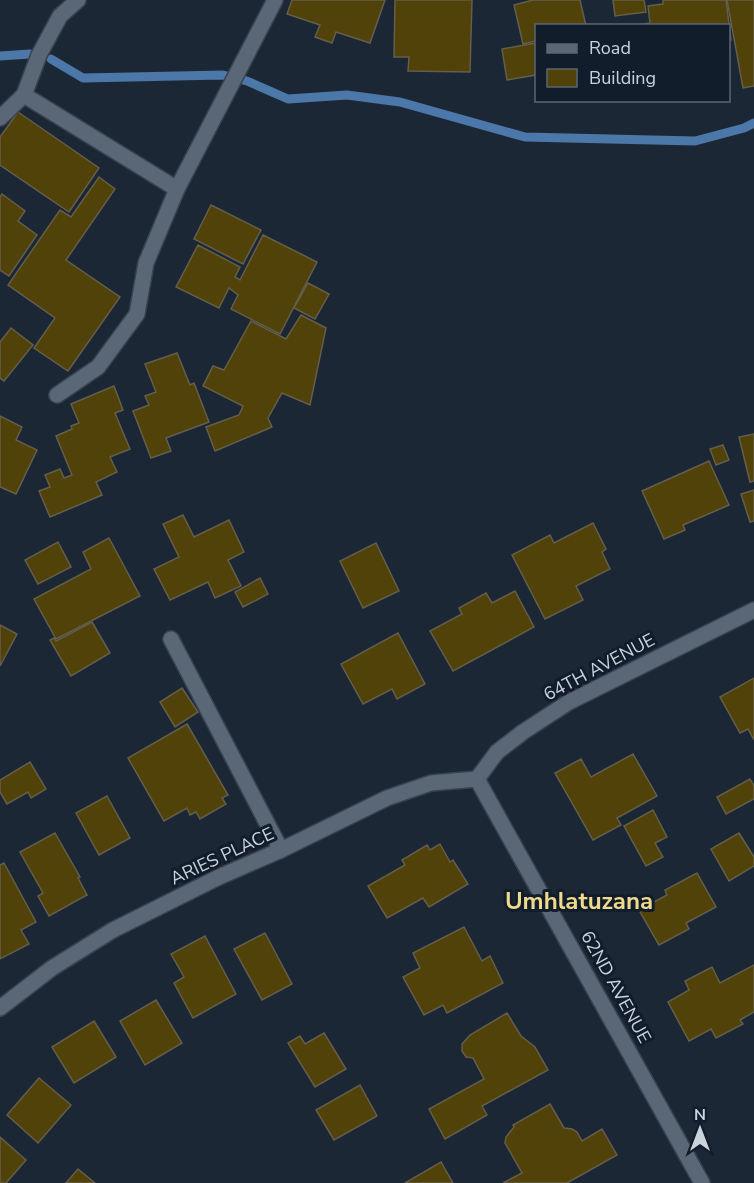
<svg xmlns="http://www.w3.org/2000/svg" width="754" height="1183" font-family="'Nunito Sans',sans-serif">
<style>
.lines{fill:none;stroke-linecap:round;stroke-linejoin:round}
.stream{stroke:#4b78a8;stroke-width:9}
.building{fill:#504209;stroke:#645e4b;stroke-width:1.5}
.minor-casing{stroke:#39424e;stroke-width:18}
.minor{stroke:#596777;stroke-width:15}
.labels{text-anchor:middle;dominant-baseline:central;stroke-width:6;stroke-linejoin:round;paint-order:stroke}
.street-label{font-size:18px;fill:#cad2db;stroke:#121d2b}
.district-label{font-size:24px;font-weight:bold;fill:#efd98c;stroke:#121d2b}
</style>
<rect width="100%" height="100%" fill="#1c2735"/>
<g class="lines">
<g class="stream">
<path d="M0 56 30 54"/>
<path d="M51 59 83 78 223 75 247 81 288 99 347 95 400 102 525 137 695 141 744 128 754 123"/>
</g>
</g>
<g class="building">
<path d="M292 0H385L370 43 336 32 332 43 315 37 320 25 287 14Z"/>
<path d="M395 0H472L470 72 408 71 409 57H394Z"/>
<path d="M533 0H580L586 26H536V41L523 44 514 5Z"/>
<path d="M613 0H644L646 12 615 16Z"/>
<path d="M663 0H726L731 40 728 41V26H632L650 23 648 6 663 4Z"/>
<path d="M727 0H754V86L743 88Z"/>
<path d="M536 43V75L507 80 502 49Z"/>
<path d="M18 112 99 168 69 212 0 165V137Z"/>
<path d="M99 177 115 189 66 260 120 297 68 371 34 348 55 318 8 285 60 210 71 217Z"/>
<path d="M2 194 25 211 18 221 37 235 9 276 0 270V197Z"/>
<path d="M211 205 261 230 243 264 194 239Z"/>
<path d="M263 235 317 262 280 334 231 309 238 295 229 288 219 308 176 287 198 245 240 267 235 277 240 280Z"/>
<path d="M308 283 329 294 315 319 294 308Z"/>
<path d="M301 315 326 328 310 405 282 393 268 418 272 427 215 451 206 427 239 415 243 406 203 386 213 366 224 370 251 321 286 339Z"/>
<path d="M11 328 33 345 4 381 0 378V342Z"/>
<path d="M177 353 190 385 194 383 209 422 166 438 171 451 151 458 133 411 149 405 145 396 156 392 145 364Z"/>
<path d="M114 386 123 410 115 413 130 449 110 457 117 472 96 482 102 495 50 517 39 491 50 487 45 475 60 469 64 478 72 475 56 436 72 429 71 426 79 423 71 404Z"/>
<path d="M0 416 22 427 16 440 37 450 16 494 0 487Z"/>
<path d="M754 434V481L750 482 739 437Z"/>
<path d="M723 445 729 460 716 465 710 449Z"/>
<path d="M709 461 729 505 683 525 685 530 664 539 642 491Z"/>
<path d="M754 490V521L750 522 741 494Z"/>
<path d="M183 515 194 537 229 520 244 552 228 560 241 586 215 598 208 582 170 600 154 569 179 557 163 524Z"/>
<path d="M593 523 606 549 602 552 610 569 576 586 583 600 545 619 512 555 550 535 554 543Z"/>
<path d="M109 538 140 596 56 639 34 599 91 569 83 552Z"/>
<path d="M58 542 71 567 38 584 25 560Z"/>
<path d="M376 543 399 591 363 608 340 561Z"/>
<path d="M260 578 268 594 243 607 235 592Z"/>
<path d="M515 591 534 627 453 671 430 631 462 614 459 608 486 593 492 603Z"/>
<path d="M92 622 110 653 71 676 50 640 54 638 56 641Z"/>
<path d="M0 625 17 634 0 666Z"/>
<path d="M398 633 425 684 397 699 392 689 363 704 341 664Z"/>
<path d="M754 678V740L748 729 740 733 720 697Z"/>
<path d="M182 688 198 712 175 727 160 702Z"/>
<path d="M187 724 228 795 222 798 226 804 200 819 196 812 190 815 187 808 164 821 128 758Z"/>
<path d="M633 754 657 796 617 818 621 825 593 840 555 773 581 759 591 777Z"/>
<path d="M30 762 46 789 31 798 28 792 7 804 0 792V780Z"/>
<path d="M750 779 754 786V799L726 814 717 797Z"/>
<path d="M107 796 130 838 99 855 76 813Z"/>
<path d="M653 810 667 837 655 843 663 857 646 866 624 826Z"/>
<path d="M55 833 80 877 78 878 87 895 49 916 38 896 43 893 20 852Z"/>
<path d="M739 833 754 857V866L729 881 711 849Z"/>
<path d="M440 844 450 862 453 860 468 884 429 907 423 898 387 918 368 886 405 865 402 860 427 845 430 850Z"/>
<path d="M4 863 36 922 21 930 29 944 0 959V865Z"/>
<path d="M697 873 716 907 686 923 689 929 659 945 639 910 667 895 665 890Z"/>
<path d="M464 927 482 961 490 956 503 983 447 1013 443 1005 424 1015 403 977 420 968 413 953Z"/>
<path d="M265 933 292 984 262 1000 234 949Z"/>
<path d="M205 936 236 994 193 1018 174 983 184 977 171 954Z"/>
<path d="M754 965V1012L740 1020 743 1024 716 1038 711 1029 689 1041 668 1002 689 990 685 981 712 967 720 983Z"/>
<path d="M156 1000 182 1043 145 1065 120 1021Z"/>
<path d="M507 1013 521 1036 535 1047 548 1070 482 1106 487 1115 445 1139 429 1109 484 1079 473 1058 466 1057 462 1051V1044L470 1035Z"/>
<path d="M94 1021 116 1057 74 1083 52 1047Z"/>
<path d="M324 1033 346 1069 315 1087 288 1043 300 1036 305 1044Z"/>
<path d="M39 1078 71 1105 38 1143 7 1115Z"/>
<path d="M360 1085 377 1116 334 1140 316 1110Z"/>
<path d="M550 1104 564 1128 572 1129 577 1132 582 1141 602 1129 617 1155 567 1183H503L522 1173 505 1143 506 1137 514 1127 513 1125Z"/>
<path d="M0 1137 26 1160 6 1183H0Z"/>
<path d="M441 1162 453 1183H405Z"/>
<path d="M78 1169 95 1183H66Z"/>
</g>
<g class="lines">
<defs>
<g id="minor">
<path d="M24 95 177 189"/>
<path d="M0 118 24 95 39 55 60 16 78 0"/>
<path d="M57 395 98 367 137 314 146 263 177 189 275 0"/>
<path d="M171 639 281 850"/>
<path d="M477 779 702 1183"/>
<path d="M477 779 497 752 523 732 569 702 754 610"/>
<path d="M0 1008 52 968 113 930 219 877 281 850 387 798 431 783 477 779"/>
</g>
</defs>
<use href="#minor" class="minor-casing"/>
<use href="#minor" class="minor"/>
</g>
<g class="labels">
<g class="street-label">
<text transform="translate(599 667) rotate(-28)">64TH AVENUE</text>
<text transform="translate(222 856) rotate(-25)">ARIES PLACE</text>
<text transform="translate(616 987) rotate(61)">62ND AVENUE</text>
</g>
<g class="district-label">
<text x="579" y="901">Umhlatuzana</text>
</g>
</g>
<rect x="535" y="24" width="195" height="78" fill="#121d2b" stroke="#5c6571" stroke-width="1.5"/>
<rect x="547" y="44" width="30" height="9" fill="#596777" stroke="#5c6571" stroke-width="1.5"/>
<text x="589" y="54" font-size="18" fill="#cad2db">Road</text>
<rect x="547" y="69" width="30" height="18" fill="#504209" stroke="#5c6571" stroke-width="1.5"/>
<text x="589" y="84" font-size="18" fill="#cad2db">Building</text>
<g transform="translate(700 1129)" stroke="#121d2b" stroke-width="4.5" paint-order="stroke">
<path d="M0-4.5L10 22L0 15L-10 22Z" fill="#cad2db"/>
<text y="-9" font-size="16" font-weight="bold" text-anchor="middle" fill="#cad2db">N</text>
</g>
</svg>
